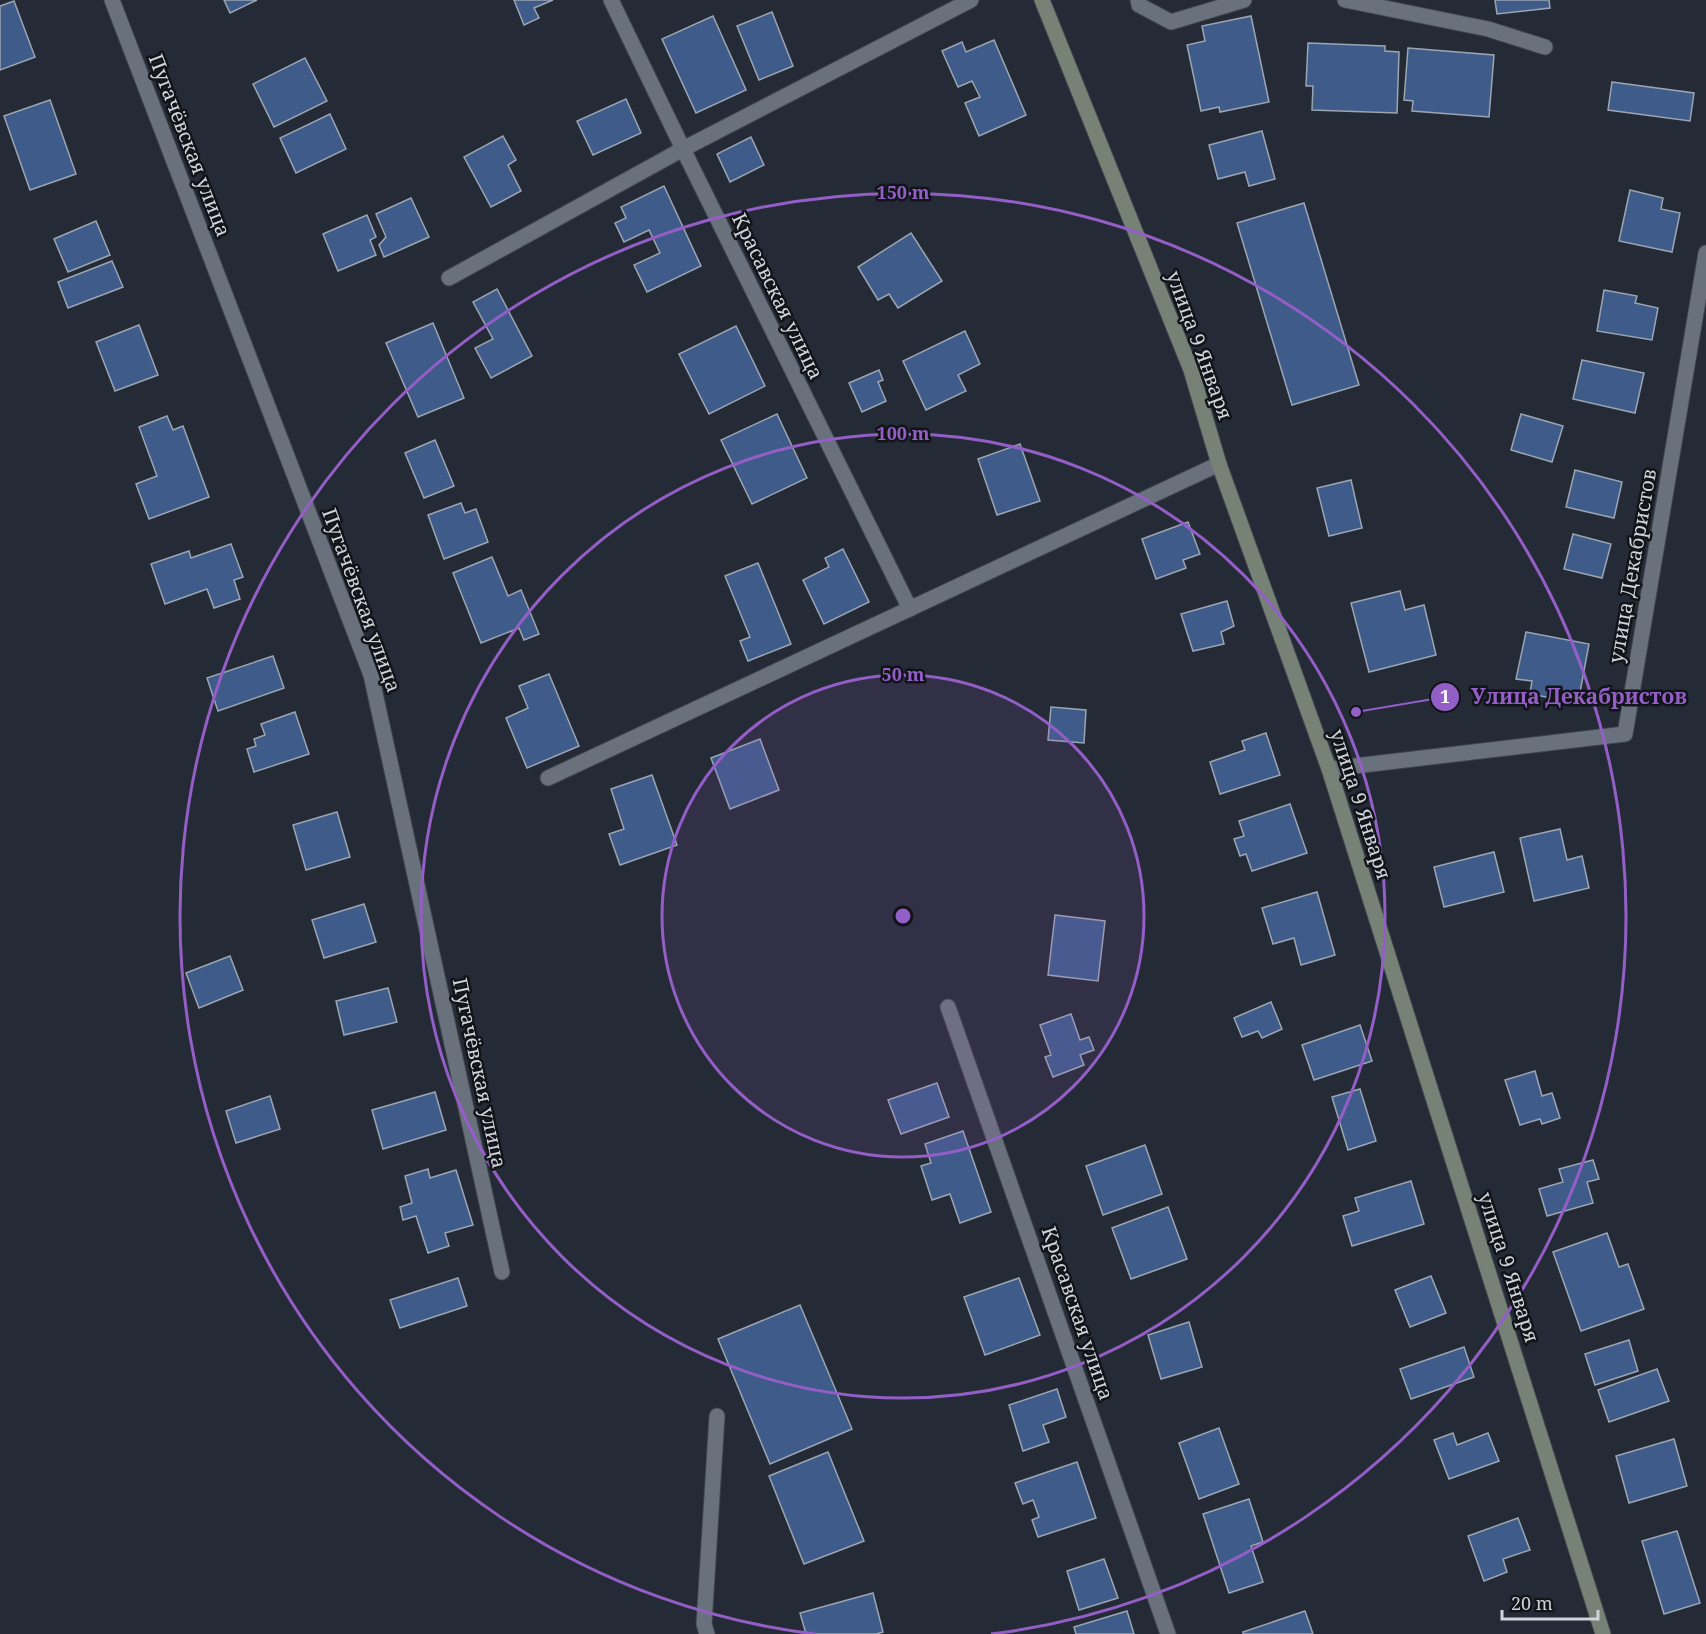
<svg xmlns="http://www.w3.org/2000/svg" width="1706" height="1634" font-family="'Noto Serif',serif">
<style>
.building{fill:#3e5b89;stroke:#9ca5b2;stroke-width:1.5}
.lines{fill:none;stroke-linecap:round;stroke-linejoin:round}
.lane-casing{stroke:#40464e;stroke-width:17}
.street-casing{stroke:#40464e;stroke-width:17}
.secondary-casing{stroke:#40464e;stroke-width:17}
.lane{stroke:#69717d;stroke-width:15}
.street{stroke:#69717d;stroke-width:15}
.secondary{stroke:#768276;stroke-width:15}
.ring{fill:none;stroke:#945ec7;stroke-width:3}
.labels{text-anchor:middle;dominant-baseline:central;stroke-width:5;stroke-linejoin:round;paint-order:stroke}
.street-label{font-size:20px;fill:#d0d4db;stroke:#111418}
.centre{fill:#945ec7;stroke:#111418;stroke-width:3}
.ring-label{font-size:18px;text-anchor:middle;font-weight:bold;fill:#945ec7;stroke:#111418;stroke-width:5;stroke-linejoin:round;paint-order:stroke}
.leader{fill:none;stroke:#945ec7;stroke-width:2}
.callout-dot{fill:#945ec7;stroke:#111418;stroke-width:2}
.mark-label{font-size:18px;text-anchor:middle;font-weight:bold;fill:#fff}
.callout-label{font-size:21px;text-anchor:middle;font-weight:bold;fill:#945ec7;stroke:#111418;stroke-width:5;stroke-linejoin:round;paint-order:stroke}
</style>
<rect width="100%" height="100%" fill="#252b36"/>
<g class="building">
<path d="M224 0H257L230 13Z"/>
<path d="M514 0H553L534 8 539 18 524 25Z"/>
<path d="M1495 0H1549L1550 8 1497 14Z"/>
<path d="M14 1 35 57 0 70V6Z"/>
<path d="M772 12 793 66 759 80 737 26Z"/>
<path d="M713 16 746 90 696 113 662 39Z"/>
<path d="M1251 16 1269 102 1220 112 1219 107 1201 111 1187 45 1205 41 1202 26Z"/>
<path d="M994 40 1026 115 979 136 965 103 980 97 972 81 958 87 942 51 962 42 966 52Z"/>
<path d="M1308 43 1385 46V51L1399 52 1397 113 1312 110 1313 86H1306Z"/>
<path d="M1408 48 1494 55 1489 117 1412 111 1413 101 1404 100Z"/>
<path d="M305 58 327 101 274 127 253 84Z"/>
<path d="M1612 82 1694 93 1690 121 1608 110Z"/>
<path d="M626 99 641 133 593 155 577 121Z"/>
<path d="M50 100 76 174 30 190 4 116Z"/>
<path d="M330 114 346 149 296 173 280 138Z"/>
<path d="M1262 131 1275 179 1249 186 1245 172 1218 179 1209 145Z"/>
<path d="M503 136 516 160 508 165 521 191 491 207 464 157Z"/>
<path d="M751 137 764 165 730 182 717 154Z"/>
<path d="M664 186 701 266 647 292 634 265 660 253 649 230 624 242 615 223 626 218 621 207Z"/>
<path d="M1630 190 1663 198 1661 209 1680 213 1672 252 1619 241Z"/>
<path d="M411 198 429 237 384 257 379 245 386 237 376 214Z"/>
<path d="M1304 203 1359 385 1292 405 1237 223Z"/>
<path d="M367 215 376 237 370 240 376 255 338 271 323 234Z"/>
<path d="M96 221 110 255 68 272 54 239Z"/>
<path d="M911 233 942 281 898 308 889 294 878 300 858 267Z"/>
<path d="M112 261 123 287 68 308 58 282Z"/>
<path d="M497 289 532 356 491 378 475 348 493 339 473 302Z"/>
<path d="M1604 290 1637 296 1635 303 1658 308 1652 340 1597 331Z"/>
<path d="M433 323 464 398 418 417 386 343Z"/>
<path d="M139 325 158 375 115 391 96 342Z"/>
<path d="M736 326 765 386 709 414 679 354Z"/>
<path d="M965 331 980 364 958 375 966 391 926 410 903 361Z"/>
<path d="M1582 360 1644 373 1635 413 1573 399Z"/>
<path d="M879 370 883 380 878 382 886 401 862 412 849 383Z"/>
<path d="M777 414 807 478 752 504 721 440Z"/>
<path d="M1521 414 1563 426 1552 462 1511 450Z"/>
<path d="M167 416 173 430 183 426 209 497 149 519 136 484 157 476 139 427Z"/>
<path d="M435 440 454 486 424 498 405 453Z"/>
<path d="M1020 444 1040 501 997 515 978 459Z"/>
<path d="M1575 470 1622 482 1614 518 1566 507Z"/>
<path d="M1351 480 1362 528 1329 536 1317 488Z"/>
<path d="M461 503 465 513 476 509 488 542 444 559 428 515Z"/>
<path d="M1188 522 1200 554 1183 560 1186 568 1156 579 1142 539Z"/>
<path d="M1573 534 1611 544 1602 578 1564 569Z"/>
<path d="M231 544 243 577 234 580 240 599 214 608 207 589 165 604 151 564 189 551 191 558Z"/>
<path d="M843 549 869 602 824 624 803 580 829 567 825 558Z"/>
<path d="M492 557 508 596 521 590 539 634 524 640 519 628 481 643 453 573Z"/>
<path d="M758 563 791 644 748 661 740 641 750 637 725 576Z"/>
<path d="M1400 591 1405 610 1424 605 1436 655 1369 672 1351 603Z"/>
<path d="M1227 601 1234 626 1221 632 1224 644 1193 651 1181 614Z"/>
<path d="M1526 632 1589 644 1578 703 1530 694 1532 681 1516 679Z"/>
<path d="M273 656 284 688 218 711 207 678Z"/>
<path d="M549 674 579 746 527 768 506 718 528 708 519 686Z"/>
<path d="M1051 707 1086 710 1084 743 1048 740Z"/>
<path d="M295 712 309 754 254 772 247 749 256 746 254 739 265 735 261 724Z"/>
<path d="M1266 733 1280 775 1220 794 1210 762 1245 750 1242 741Z"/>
<path d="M760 739 779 790 730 809 711 758Z"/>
<path d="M652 775 677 845 620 865 609 834 624 829 611 789Z"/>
<path d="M1290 804 1307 853 1252 871 1246 854 1240 856 1234 839 1244 836 1239 821Z"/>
<path d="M337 812 350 857 306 870 293 825Z"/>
<path d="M1560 829 1567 860 1582 856 1589 888 1534 901 1520 838Z"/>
<path d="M1494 852 1504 892 1444 907 1434 867Z"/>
<path d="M1317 892 1335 955 1301 965 1294 938 1273 944 1262 908Z"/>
<path d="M364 904 376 942 324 958 312 920Z"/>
<path d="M1055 915 1105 921 1098 981 1048 975Z"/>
<path d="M230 956 243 990 199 1008 186 973Z"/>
<path d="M388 988 397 1022 344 1035 336 1001Z"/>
<path d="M1271 1002 1282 1029 1262 1038 1258 1031 1242 1037 1234 1018Z"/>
<path d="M1071 1014 1080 1040 1089 1037 1094 1050 1080 1055 1084 1065 1053 1077 1045 1057 1051 1055 1040 1025Z"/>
<path d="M1360 1025 1372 1061 1314 1080 1302 1045Z"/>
<path d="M1535 1071 1542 1096 1552 1093 1560 1118 1542 1124 1540 1119 1520 1125 1505 1080Z"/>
<path d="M937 1083 949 1117 901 1134 888 1100Z"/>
<path d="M1360 1089 1376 1141 1348 1150 1332 1097Z"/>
<path d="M435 1092 446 1130 383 1149 372 1110Z"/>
<path d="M270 1096 280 1129 236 1143 226 1111Z"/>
<path d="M963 1131 991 1212 960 1223 950 1194 932 1200 921 1166 931 1163 925 1144Z"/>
<path d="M1145 1145 1162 1194 1103 1215 1086 1166Z"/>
<path d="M1593 1160 1599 1179 1587 1182 1593 1203 1547 1216 1539 1189 1563 1182 1559 1169Z"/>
<path d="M428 1169 430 1178 456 1170 473 1225 445 1233 449 1246 428 1253 416 1216 403 1220 400 1207 412 1203 405 1176Z"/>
<path d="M1411 1181 1424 1224 1352 1246 1343 1216 1359 1211 1355 1198Z"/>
<path d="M1168 1207 1187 1259 1131 1279 1112 1228Z"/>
<path d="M1607 1233 1619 1267 1628 1264 1644 1309 1581 1331 1553 1252Z"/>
<path d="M1431 1276 1446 1313 1410 1327 1395 1290Z"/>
<path d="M458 1278 467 1306 400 1328 390 1300Z"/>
<path d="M1019 1278 1040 1335 985 1355 964 1297Z"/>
<path d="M800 1305 852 1429 770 1464 718 1339Z"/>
<path d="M1189 1322 1202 1367 1161 1379 1148 1335Z"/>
<path d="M1629 1340 1638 1371 1595 1385 1585 1354Z"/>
<path d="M1464 1347 1474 1377 1411 1399 1400 1369Z"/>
<path d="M1657 1369 1669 1401 1609 1422 1598 1390Z"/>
<path d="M1057 1389 1066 1417 1043 1425 1049 1442 1023 1451 1009 1405Z"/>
<path d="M1219 1428 1239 1484 1199 1499 1179 1443Z"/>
<path d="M1453 1433 1457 1445 1488 1433 1499 1461 1449 1479 1434 1440Z"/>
<path d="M1674 1439 1687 1486 1629 1503 1616 1456Z"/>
<path d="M828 1452 864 1541 804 1564 769 1476Z"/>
<path d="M1077 1462 1096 1518 1038 1537 1032 1520 1039 1517 1033 1500 1023 1504 1015 1483Z"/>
<path d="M1249 1499 1263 1542 1251 1546 1263 1582 1229 1593 1203 1514Z"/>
<path d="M1518 1518 1530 1550 1503 1559 1507 1572 1484 1581 1468 1536Z"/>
<path d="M1677 1531 1700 1603 1664 1614 1642 1541Z"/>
<path d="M1104 1559 1118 1598 1079 1610 1067 1571Z"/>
<path d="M873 1593 883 1632 876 1634H806L800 1613Z"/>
<path d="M1127 1611 1134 1634H1076L1074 1627Z"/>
<path d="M1305 1611 1313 1634H1243V1632Z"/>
</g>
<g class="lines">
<defs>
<g id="lane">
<path d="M449 278 683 149 971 0"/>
<path d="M548 778 1219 464"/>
</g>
<g id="street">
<path d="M112 0 371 675 502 1272"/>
<path d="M611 0 683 149 910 609"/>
<path d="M1138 0 1139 5 1171 22 1244 0"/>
<path d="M1345 0 1488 29 1545 47"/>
<path d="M1329 769 1625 734 1706 253"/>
<path d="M948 1007 1168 1634"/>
<path d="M707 1634 704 1624 717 1416"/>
</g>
<path id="secondary" d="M1042 0 1191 370 1219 464 1329 769 1603 1634"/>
</defs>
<use href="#lane" class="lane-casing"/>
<use href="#street" class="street-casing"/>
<use href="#secondary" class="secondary-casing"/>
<use href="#lane" class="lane"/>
<use href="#street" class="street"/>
<use href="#secondary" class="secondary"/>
</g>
<circle cx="903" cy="916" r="241" fill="#945ec7" fill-opacity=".12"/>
<g class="ring">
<circle cx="903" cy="916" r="241"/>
<circle cx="903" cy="916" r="482"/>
<path d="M815 1634A723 723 0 1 1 991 1634"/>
</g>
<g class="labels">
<g class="street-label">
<text transform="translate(190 145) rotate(69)">Пугачёвская улица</text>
<text transform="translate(778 296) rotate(64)">Красавская улица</text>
<text transform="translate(1200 345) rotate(70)">улица 9 Января</text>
<text transform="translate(1632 566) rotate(-80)">улица Декабристов</text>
<text transform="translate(362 600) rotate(70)">Пугачёвская улица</text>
<text transform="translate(1361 804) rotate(72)">улица 9 Января</text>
<text transform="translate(480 1073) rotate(78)">Пугачёвская улица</text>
<text transform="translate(1509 1267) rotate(72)">улица 9 Января</text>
<text transform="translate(1078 1313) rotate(71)">Красавская улица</text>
</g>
</g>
<circle cx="903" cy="916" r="9" class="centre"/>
<g class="ring-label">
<text x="903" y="199">150 m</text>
<text x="903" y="440">100 m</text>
<text x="903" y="681">50 m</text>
</g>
<path class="leader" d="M1356 712L1445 697"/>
<g class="callout-dot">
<circle cx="1356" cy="712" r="6"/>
<circle cx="1445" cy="697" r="15"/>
</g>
<g class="mark-label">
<text x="1445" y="703">1</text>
</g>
<g class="callout-label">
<text x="1579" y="704">Улица Декабристов</text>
</g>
<path d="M1502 1610v9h96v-9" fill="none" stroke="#d0d4db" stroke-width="3"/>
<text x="1511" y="1610" font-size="18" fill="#d0d4db" stroke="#111418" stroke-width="4.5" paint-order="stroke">20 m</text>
</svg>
